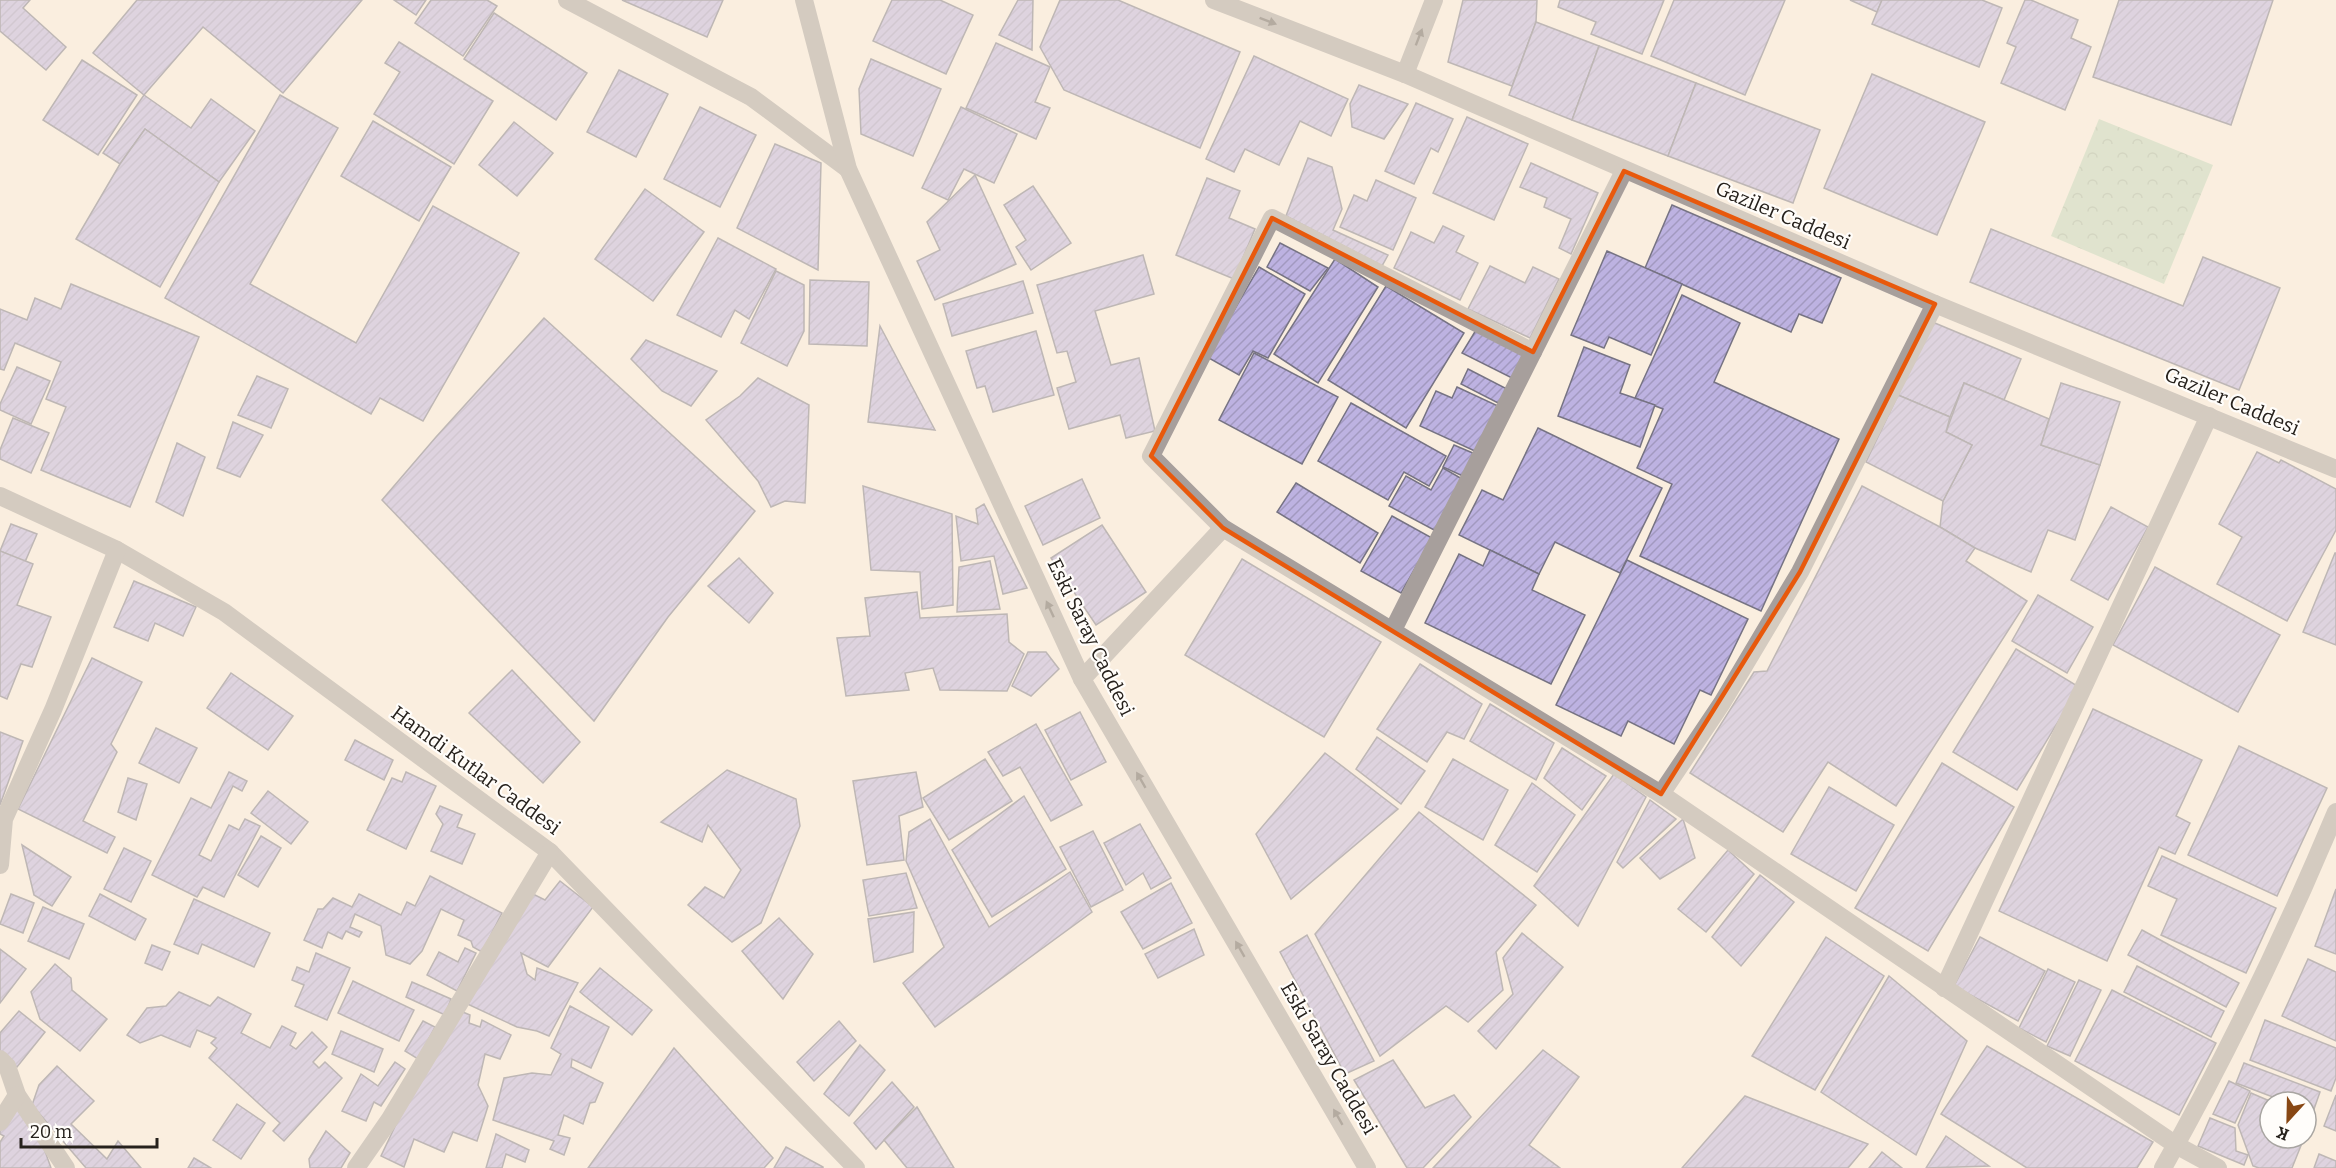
<svg xmlns="http://www.w3.org/2000/svg" width="2336" height="1168" font-family="Bitter,serif">
<style>
.forest{fill:url(#forest-crowns)}
.building{fill:url(#building-hatch);stroke:#767383;stroke-width:1.5}
.lines{fill:none;stroke-linecap:round;stroke-linejoin:round}
.minor{stroke:#a79f9c;stroke-width:18}
.oneway{fill:#605a56}
.marked{fill:none;stroke:#e8590c;stroke-width:4.5;stroke-linejoin:round}
.labels{text-anchor:middle;dominant-baseline:central;stroke-width:4.5;stroke-linejoin:round;paint-order:stroke}
.street-label{font-size:20px;fill:#26211c;stroke:#fffdfa}
</style>
<defs>
<pattern id="forest-crowns" width="20" height="18" patternUnits="userSpaceOnUse" patternTransform="scale(1.5)"><rect width="20" height="18" fill="#c1d6ba"/><path d="M2 6a3 3 0 1 1 6 0M12 15a3 3 0 1 1 6 0" fill="none" stroke="#a6b79f"/></pattern>
<pattern id="building-hatch" width="6" height="6" patternUnits="userSpaceOnUse" patternTransform="scale(1.5)"><rect width="6" height="6" fill="#bdb2e1"/><path d="M-1 1l2-2M0 6l6-6M5 7l2-2" fill="none" stroke="#a299c0"/></pattern>
</defs>
<rect width="100%" height="100%" fill="#faeedf"/>
<path class="forest" d="M2099 119 2213 165 2164 284 2051 236Z"/>
<g class="building">
<path d="M0 0H30L23 8 66 47 46 70 0 31Z"/>
<path d="M137 0H362L283 93 203 27 144 95 93 53Z"/>
<path d="M394 0H426L416 15Z"/>
<path d="M431 0H487L497 6 463 56 415 23Z"/>
<path d="M622 0H723L707 37Z"/>
<path d="M892 0H940L973 15 946 74 873 41Z"/>
<path d="M1018 0H1033L1032 50 999 35Z"/>
<path d="M1060 0H1118L1240 52 1200 148 1064 90 1040 47Z"/>
<path d="M1463 0H1537L1536 22 1512 86 1448 62Z"/>
<path d="M1560 0H1664L1642 54 1591 34 1596 22 1558 7Z"/>
<path d="M1674 0H1785L1745 95 1651 56Z"/>
<path d="M1850 0H1882L1877 12Z"/>
<path d="M1882 0H1982L2002 8 1979 67 1872 24Z"/>
<path d="M2025 0H2031L2078 20 2071 38 2091 47 2065 110 2001 83 2016 47 2007 43Z"/>
<path d="M2119 0H2273L2231 125 2093 77Z"/>
<path d="M494 13 587 73 556 120 464 59Z"/>
<path d="M1536 22 1599 46 1572 120 1509 95Z"/>
<path d="M399 42 493 101 454 164 374 114 400 72 385 63Z"/>
<path d="M996 43 1050 67 1035 102 1050 108 1036 139 966 108Z"/>
<path d="M1599 46 1696 83 1668 156 1572 120Z"/>
<path d="M1254 56 1348 99 1331 136 1300 121 1279 165 1245 149 1234 172 1206 159Z"/>
<path d="M871 59 941 89 913 156 861 134 859 89Z"/>
<path d="M82 60 137 95 98 155 43 120Z"/>
<path d="M619 70 668 94 636 157 587 132Z"/>
<path d="M1872 74 1985 122 1937 235 1824 188Z"/>
<path d="M1696 83 1820 130 1793 203 1668 156Z"/>
<path d="M1359 85 1408 104 1384 139 1352 127 1350 104Z"/>
<path d="M144 95 191 128 211 99 255 131 219 182 145 129 120 164 103 153Z"/>
<path d="M280 95 338 128 250 284 356 343 433 206 519 253 423 421 380 398 371 414 165 298Z"/>
<path d="M1416 103 1453 119 1438 152 1431 148 1414 184 1385 171Z"/>
<path d="M700 107 756 135 720 207 664 179Z"/>
<path d="M961 107 1017 134 994 183 964 169 948 200 922 188Z"/>
<path d="M1467 117 1528 144 1494 220 1433 193Z"/>
<path d="M373 121 451 167 419 221 341 176Z"/>
<path d="M514 122 553 153 517 196 479 165Z"/>
<path d="M145 129 219 182 160 287 76 239 120 164Z"/>
<path d="M775 144 821 163 818 270 737 228Z"/>
<path d="M1308 158 1332 167 1342 209 1333 230 1388 255 1382 266 1286 216Z"/>
<path d="M1531 163 1598 193 1571 254 1559 248 1571 219 1544 207 1547 198 1520 187Z"/>
<path d="M975 175 1016 264 935 300 917 261 940 250 927 222Z"/>
<path d="M1207 178 1240 191 1229 218 1255 229 1234 279 1176 255Z"/>
<path d="M1376 180 1416 198 1393 250 1340 227 1354 195 1367 201Z"/>
<path d="M1033 186 1071 243 1031 270 1016 247 1026 240 1004 205Z"/>
<path d="M645 189 704 232 653 301 595 259Z"/>
<path d="M1672 205 1841 278 1822 323 1799 314 1791 332 1645 268Z"/>
<path d="M1443 226 1464 236 1456 252 1478 263 1460 300 1394 268 1411 232 1434 243Z"/>
<path d="M1991 229 2183 306 2203 257 2280 288 2239 390 1970 282Z"/>
<path d="M718 238 776 269 749 319 735 310 721 337 677 315Z"/>
<path d="M1280 243 1328 268 1310 291 1267 267Z"/>
<path d="M1607 251 1682 284 1651 355 1609 337 1604 348 1571 335Z"/>
<path d="M1143 255 1154 294 1095 311 1111 365 1139 358 1155 431 1126 438 1120 415 1069 429 1057 388 1076 382 1067 351 1057 353 1037 285Z"/>
<path d="M1335 259 1378 287 1318 383 1274 354Z"/>
<path d="M1490 266 1525 283 1533 267 1559 279 1530 338 1468 309Z"/>
<path d="M1259 267 1305 294 1268 358 1253 351 1239 375 1207 357Z"/>
<path d="M776 271 804 285V331L787 366 741 343Z"/>
<path d="M810 280 869 282 867 346 809 344Z"/>
<path d="M1023 281 1033 313 952 336 943 304Z"/>
<path d="M71 284 199 337 130 507 41 470 66 407 46 399 61 362 15 343 4 370 0 369V309L27 320 35 298 61 309Z"/>
<path d="M1386 286 1464 333 1406 428 1328 380Z"/>
<path d="M1682 295 1740 323 1714 382 1839 439 1761 611 1640 556 1672 484 1637 468 1663 409 1635 398Z"/>
<path d="M544 318 755 511 668 617 594 721 382 500 436 437Z"/>
<path d="M1930 321 2021 359 2004 400 1964 383 1950 417 1898 395Z"/>
<path d="M880 326 935 430 868 422Z"/>
<path d="M1476 330 1526 355 1514 379 1462 353Z"/>
<path d="M1036 331 1054 395 993 412 985 386 977 388 966 351Z"/>
<path d="M646 340 717 371 691 406 662 391 631 359Z"/>
<path d="M1584 347 1630 365 1620 393 1655 405 1640 447 1558 416Z"/>
<path d="M1254 353 1338 397 1302 464 1219 420Z"/>
<path d="M17 367 50 381 31 424 0 410V404Z"/>
<path d="M1468 369 1509 390 1502 405 1461 384Z"/>
<path d="M257 376 288 389 271 428 238 415Z"/>
<path d="M758 378 809 405 805 503 785 501 771 507 758 481 706 420 740 396Z"/>
<path d="M1964 383 2049 419 2041 445 2100 465 2075 540 2048 530 2031 572 1975 548 1940 527 1943 501 1972 445 1946 432Z"/>
<path d="M2061 383 2120 402 2100 465 2041 445Z"/>
<path d="M1457 387 1498 406 1477 452 1420 426 1436 391 1452 398Z"/>
<path d="M1898 395 1950 417 1946 432 1972 445 1943 501 1866 462Z"/>
<path d="M1351 403 1446 456 1429 486 1404 472 1388 500 1318 461Z"/>
<path d="M13 418 49 433 31 473 0 459V450Z"/>
<path d="M233 422 263 435 240 477 217 468Z"/>
<path d="M1538 428 1662 488 1620 573 1555 542 1539 574 1459 535 1482 490 1503 500Z"/>
<path d="M177 443 205 457 183 516 156 502Z"/>
<path d="M1454 445 1475 454 1465 477 1443 467Z"/>
<path d="M2257 452 2279 463 2281 460 2336 489V530L2287 621 2217 584 2242 537 2219 524Z"/>
<path d="M1443 468 1464 480 1436 531 1389 506 1406 476 1431 490Z"/>
<path d="M1082 479 1100 518 1043 545 1025 506Z"/>
<path d="M1296 483 1378 533 1360 563 1277 512Z"/>
<path d="M863 486 952 514 953 605 922 609 920 572 871 570Z"/>
<path d="M1862 486 1940 527 1975 548 1966 561 2027 601 1896 806 1828 762 1783 832 1690 773 1754 672 1767 671Z"/>
<path d="M984 504 1027 588 1003 594 994 556 961 561 956 516 978 524 976 509Z"/>
<path d="M2111 507 2148 527 2108 600 2071 580Z"/>
<path d="M1392 516 1432 538 1401 593 1361 571Z"/>
<path d="M11 524 37 534 25 562 0 551Z"/>
<path d="M1102 525 1146 592 1096 625 1051 558Z"/>
<path d="M1490 550 1539 574 1532 590 1585 615 1551 684 1425 623 1459 554 1483 566Z"/>
<path d="M0 551 33 564 17 605 51 617 32 667 21 664 7 699 0 696Z"/>
<path d="M2335 553H2336V645L2303 632Z"/>
<path d="M739 558 773 593 749 623 708 586Z"/>
<path d="M1242 559 1381 642 1324 737 1185 655Z"/>
<path d="M1627 560 1748 619 1711 695 1700 690 1674 744 1628 721 1621 736 1556 705Z"/>
<path d="M990 561 1000 609 957 612 959 567Z"/>
<path d="M2155 567 2280 635 2238 712 2113 645Z"/>
<path d="M134 581 196 607 183 636 155 623 148 641 114 627Z"/>
<path d="M917 592 920 618 1007 614 1009 642 1024 654 1007 691 940 690 933 668 905 673 909 690 846 696 837 638 870 636 865 598Z"/>
<path d="M2038 595 2093 627 2067 673 2012 641Z"/>
<path d="M2016 649 2079 687 2017 790 1953 752Z"/>
<path d="M1028 652H1046L1059 669 1031 696 1012 686Z"/>
<path d="M92 658 142 682 111 744 117 752 83 821 115 837 107 853 18 809Z"/>
<path d="M1420 664 1482 704 1464 739 1447 732 1427 762 1377 729Z"/>
<path d="M512 670 580 742 543 783 469 713Z"/>
<path d="M231 673 293 716 268 750 207 708Z"/>
<path d="M1490 704 1554 743 1536 780 1470 741Z"/>
<path d="M2093 709 2202 760 2176 816 2190 823 2175 854 2159 847 2107 961 1999 911Z"/>
<path d="M1080 712 1106 762 1071 780 1045 730Z"/>
<path d="M1036 724 1082 805 1051 821 1020 767 1003 776 988 752Z"/>
<path d="M156 728 197 748 179 783 139 763Z"/>
<path d="M0 732 23 741 0 805Z"/>
<path d="M1377 737 1425 771 1401 804 1356 769Z"/>
<path d="M355 740 393 760 384 780 345 760Z"/>
<path d="M2239 746 2327 788 2277 896 2188 855Z"/>
<path d="M1562 748 1606 776 1582 810 1544 778Z"/>
<path d="M1325 753 1398 809 1291 899 1256 834Z"/>
<path d="M985 759 1012 801 949 840 923 798Z"/>
<path d="M1453 759 1508 790 1483 840 1425 807Z"/>
<path d="M1942 763 2014 807 1928 951 1855 908Z"/>
<path d="M727 770 796 799 800 826 761 923 732 942 688 905 705 887 724 898 741 870 708 825 702 842 661 822Z"/>
<path d="M229 772 247 781 242 791 233 786 199 855 211 861 229 825 239 830 245 819 260 826 224 897 203 887 197 897 152 875 191 798 211 808Z"/>
<path d="M406 772 436 786 406 849 367 830 392 778 402 782Z"/>
<path d="M916 772 923 807 899 816 904 860 867 865 853 781Z"/>
<path d="M1614 774 1646 797 1578 926 1534 886Z"/>
<path d="M128 778 147 784 136 820 118 812Z"/>
<path d="M1532 783 1575 815 1537 872 1495 845Z"/>
<path d="M1829 787 1894 825 1856 891 1791 854Z"/>
<path d="M268 791 308 822 291 844 251 813Z"/>
<path d="M1024 796 1066 869 992 917 952 850Z"/>
<path d="M1650 800 1676 819 1623 868 1617 862Z"/>
<path d="M440 806 462 815 457 827 475 834 462 864 431 851 443 824 436 814Z"/>
<path d="M1419 812 1536 905 1496 952 1503 990 1468 1022 1446 1006 1380 1056 1315 934Z"/>
<path d="M930 819 989 927 1070 872 1092 912 935 1027 903 983 944 947 906 861 909 832Z"/>
<path d="M1683 819 1695 858 1660 879 1640 858Z"/>
<path d="M1140 824 1171 878 1151 889 1143 873 1126 885 1104 843Z"/>
<path d="M1093 831 1123 890 1091 907 1060 847Z"/>
<path d="M261 836 281 848 258 887 238 875Z"/>
<path d="M22 845 71 877 52 906 34 895Z"/>
<path d="M124 848 151 861 131 902 104 889Z"/>
<path d="M1728 850 1754 874 1706 932 1678 909Z"/>
<path d="M2162 856 2276 908 2246 973 2161 935 2177 899 2148 886Z"/>
<path d="M906 873 917 908 869 916 863 880Z"/>
<path d="M1760 875 1794 902 1741 966 1712 937Z"/>
<path d="M430 876 502 913 482 952 473 947 471 941 458 935 464 920 441 909 422 951 410 964 386 955 381 926 355 914 350 927 362 932 359 937 346 931 342 939 328 932 322 948 304 940 318 909H323L333 898 352 907 359 894 401 915 407 902 415 906Z"/>
<path d="M560 881 593 907 548 967 521 953 527 974 535 980 537 968 578 983 549 1036 537 1031 517 1027 463 1002 533 894 545 900Z"/>
<path d="M1171 883 1192 923 1143 949 1121 912Z"/>
<path d="M2336 889V954L2315 946Z"/>
<path d="M11 894 34 903 23 933 0 924Z"/>
<path d="M100 894 146 919 135 940 89 916Z"/>
<path d="M194 899 270 933 254 967 202 944 198 954 174 944Z"/>
<path d="M43 907 84 924 69 959 28 941Z"/>
<path d="M914 912 913 952 874 962 868 919Z"/>
<path d="M779 918 813 954 783 999 742 951Z"/>
<path d="M1194 929 1204 955 1158 978 1145 954Z"/>
<path d="M2142 930 2239 983 2226 1007 2128 955Z"/>
<path d="M1522 933 1563 967 1496 1049 1478 1031 1513 994 1503 958Z"/>
<path d="M1307 935 1374 1061 1345 1074 1280 952Z"/>
<path d="M1826 937 1884 976 1815 1090 1752 1056Z"/>
<path d="M1980 937 2045 971 2018 1021 1954 986Z"/>
<path d="M152 945 170 952 162 970 145 963Z"/>
<path d="M465 948 476 953 457 991 427 975 439 952 458 962Z"/>
<path d="M0 949 26 969 0 1003Z"/>
<path d="M316 953 350 968 327 1020 295 1006 304 985 292 980 297 967 309 972Z"/>
<path d="M2308 959 2336 972V1041L2282 1016Z"/>
<path d="M55 964 71 978 72 990 107 1019 80 1051 40 1019 31 992Z"/>
<path d="M2137 966 2224 1011 2211 1037 2124 992Z"/>
<path d="M600 968 652 1010 632 1035 580 992Z"/>
<path d="M2048 969 2075 982 2046 1042 2019 1028Z"/>
<path d="M1889 976 1967 1041 1916 1155 1821 1092Z"/>
<path d="M2079 980 2101 990 2070 1056 2047 1046Z"/>
<path d="M353 981 414 1010 399 1041 338 1013Z"/>
<path d="M412 982 451 999 445 1015 406 997Z"/>
<path d="M2112 990 2216 1043 2179 1115 2075 1061Z"/>
<path d="M179 992 210 1006 218 997 251 1014 241 1033 270 1048 282 1026 296 1033 290 1045 296 1049 312 1032 327 1047 313 1062 319 1068 325 1062 342 1078 284 1141 273 1131 280 1123 209 1058 217 1048 211 1043 216 1038 197 1030 190 1047 161 1035 140 1043 127 1035 147 1008 166 1006Z"/>
<path d="M570 1006 609 1027 591 1068 572 1059 571 1067 603 1083 595 1102 590 1103 583 1124 564 1115 558 1135 570 1138 564 1155 550 1149 554 1141 493 1120 504 1078 532 1073 551 1075 561 1054 551 1048Z"/>
<path d="M458 1010 470 1015 469 1023 480 1027 482 1020 511 1035 500 1059 485 1054 478 1085 488 1106 477 1141 453 1132 444 1152 414 1139 404 1167 381 1156 416 1082Z"/>
<path d="M19 1011 45 1032 17 1067 0 1053V1033Z"/>
<path d="M2265 1020 2336 1048V1078L2331 1091 2250 1060Z"/>
<path d="M423 1021 435 1027 418 1059 405 1051Z"/>
<path d="M839 1021 856 1041 814 1081 797 1062Z"/>
<path d="M341 1031 383 1049 374 1072 332 1054Z"/>
<path d="M860 1045 885 1070 849 1116 824 1094Z"/>
<path d="M1987 1046 2153 1142 2137 1168H2027L1941 1114Z"/>
<path d="M674 1048 773 1158 764 1168H588Z"/>
<path d="M1543 1050 1579 1077 1529 1145 1560 1168H1433Z"/>
<path d="M1393 1060 1425 1108 1454 1095 1471 1117 1423 1168H1407L1354 1080Z"/>
<path d="M395 1062 405 1069 381 1106 374 1102 366 1121 342 1111 361 1074 378 1086Z"/>
<path d="M2244 1063 2320 1092 2313 1112 2306 1109V1102H2286L2236 1083Z"/>
<path d="M57 1066 94 1101 71 1124 107 1159 118 1141 141 1168H86L32 1105 39 1085Z"/>
<path d="M2229 1081 2250 1091 2235 1123 2213 1114Z"/>
<path d="M892 1082 914 1107 876 1149 854 1123Z"/>
<path d="M2251 1093 2272 1102H2270V1138H2304L2292 1168H2259L2253 1166 2238 1125Z"/>
<path d="M2336 1095V1131L2324 1126Z"/>
<path d="M1745 1096 1868 1144 1848 1168H1682Z"/>
<path d="M18 1104 45 1151 51 1168H0V1142L4 1136 0 1134V1131Z"/>
<path d="M237 1104 265 1123 241 1159 213 1140Z"/>
<path d="M917 1107 954 1168H907L884 1140Z"/>
<path d="M2210 1118 2235 1128 2236 1151 2248 1155 2244 1165 2198 1146Z"/>
<path d="M326 1131 350 1153 341 1168H310L309 1159Z"/>
<path d="M496 1134 529 1150 525 1162 506 1154 502 1168H486Z"/>
<path d="M1946 1136 1989 1166 1926 1168Z"/>
<path d="M786 1147 823 1167V1168H774Z"/>
<path d="M1882 1152 1902 1168H1869Z"/>
<path d="M2319 1154 2336 1161V1168H2314Z"/>
<path d="M194 1158 211 1168H188Z"/>
</g>
<g class="lines">
<g class="minor">
<path d="M567 0 751 97 848 169"/>
<path d="M804 0 848 169 1082 679 1367 1168"/>
<path d="M1214 0 1405 74 1935 304 2336 469"/>
<path d="M1405 74 1434 0"/>
<path d="M1533 352 1272 218 1151 456 1223 528 1661 794 2176 1145 2218 1168"/>
<path d="M0 496 117 550 224 612 550 852 856 1168"/>
<path d="M1393 630 1624 171"/>
<path d="M1082 679 1223 528"/>
<path d="M1661 794 1722 703 1800 572 1935 304"/>
<path d="M0 865 4 819 53 710 117 550"/>
<path d="M1944 988 2209 416"/>
<path d="M0 1059 7 1066 17 1095 66 1168"/>
<path d="M0 1122 17 1095"/>
<path d="M356 1168 390 1119 550 852"/>
<path d="M2163 1168C2228 1053 2285 934 2336 812"/>
</g>
</g>
<defs><path id="oneway-solid" d="M-6-.8H1V-3.2L6.5 0L1 3.2V.8H-6Z" transform="scale(1.5)"/></defs>
<g class="oneway">
<use href="#oneway-solid" transform="translate(1268 21) rotate(21)"/>
<use href="#oneway-solid" transform="translate(1419 37) rotate(-69)"/>
<use href="#oneway-solid" transform="translate(1050 609) rotate(-115)"/>
<use href="#oneway-solid" transform="translate(1141 780) rotate(-120)"/>
<use href="#oneway-solid" transform="translate(1240 949) rotate(-120)"/>
<use href="#oneway-solid" transform="translate(1338 1117) rotate(-120)"/>
</g>
<path d="M0 0H2336V1168H0ZM1624 171 1935 304 1800 572 1661 794 1223 528 1151 456 1272 218 1533 352Z" fill="#faeedf" fill-opacity=".55" fill-rule="evenodd"/>
<path class="marked" d="M1624 171 1935 304 1800 572 1661 794 1223 528 1151 456 1272 218 1533 352Z"/>
<g class="labels">
<g class="street-label">
<text transform="translate(1783 215) rotate(23)">Gaziler Caddesi</text>
<text transform="translate(2232 401) rotate(23)">Gaziler Caddesi</text>
<text transform="translate(1091 637) rotate(64)">Eski Saray Caddesi</text>
<text transform="translate(476 770) rotate(36)">Hamdi Kutlar Caddesi</text>
<text transform="translate(1329 1058) rotate(60)">Eski Saray Caddesi</text>
</g>
</g>
<g transform="translate(2288 1120) rotate(202)"><circle r="28" fill="#fffdfa" stroke="#a8a5a1" stroke-width="1.5"/>
<path d="M0-4.5L10 22L0 15L-10 22Z" fill="#884713"/>
<text y="-9" font-size="16" font-weight="bold" text-anchor="middle" fill="#26211c">K</text>
</g>
<path d="M21 1138v9h136v-9" fill="none" stroke="#26211c" stroke-width="3"/>
<text x="30" y="1138" font-size="18" fill="#26211c" stroke="#fffdfa" stroke-width="4.5" paint-order="stroke">20 m</text>
</svg>
